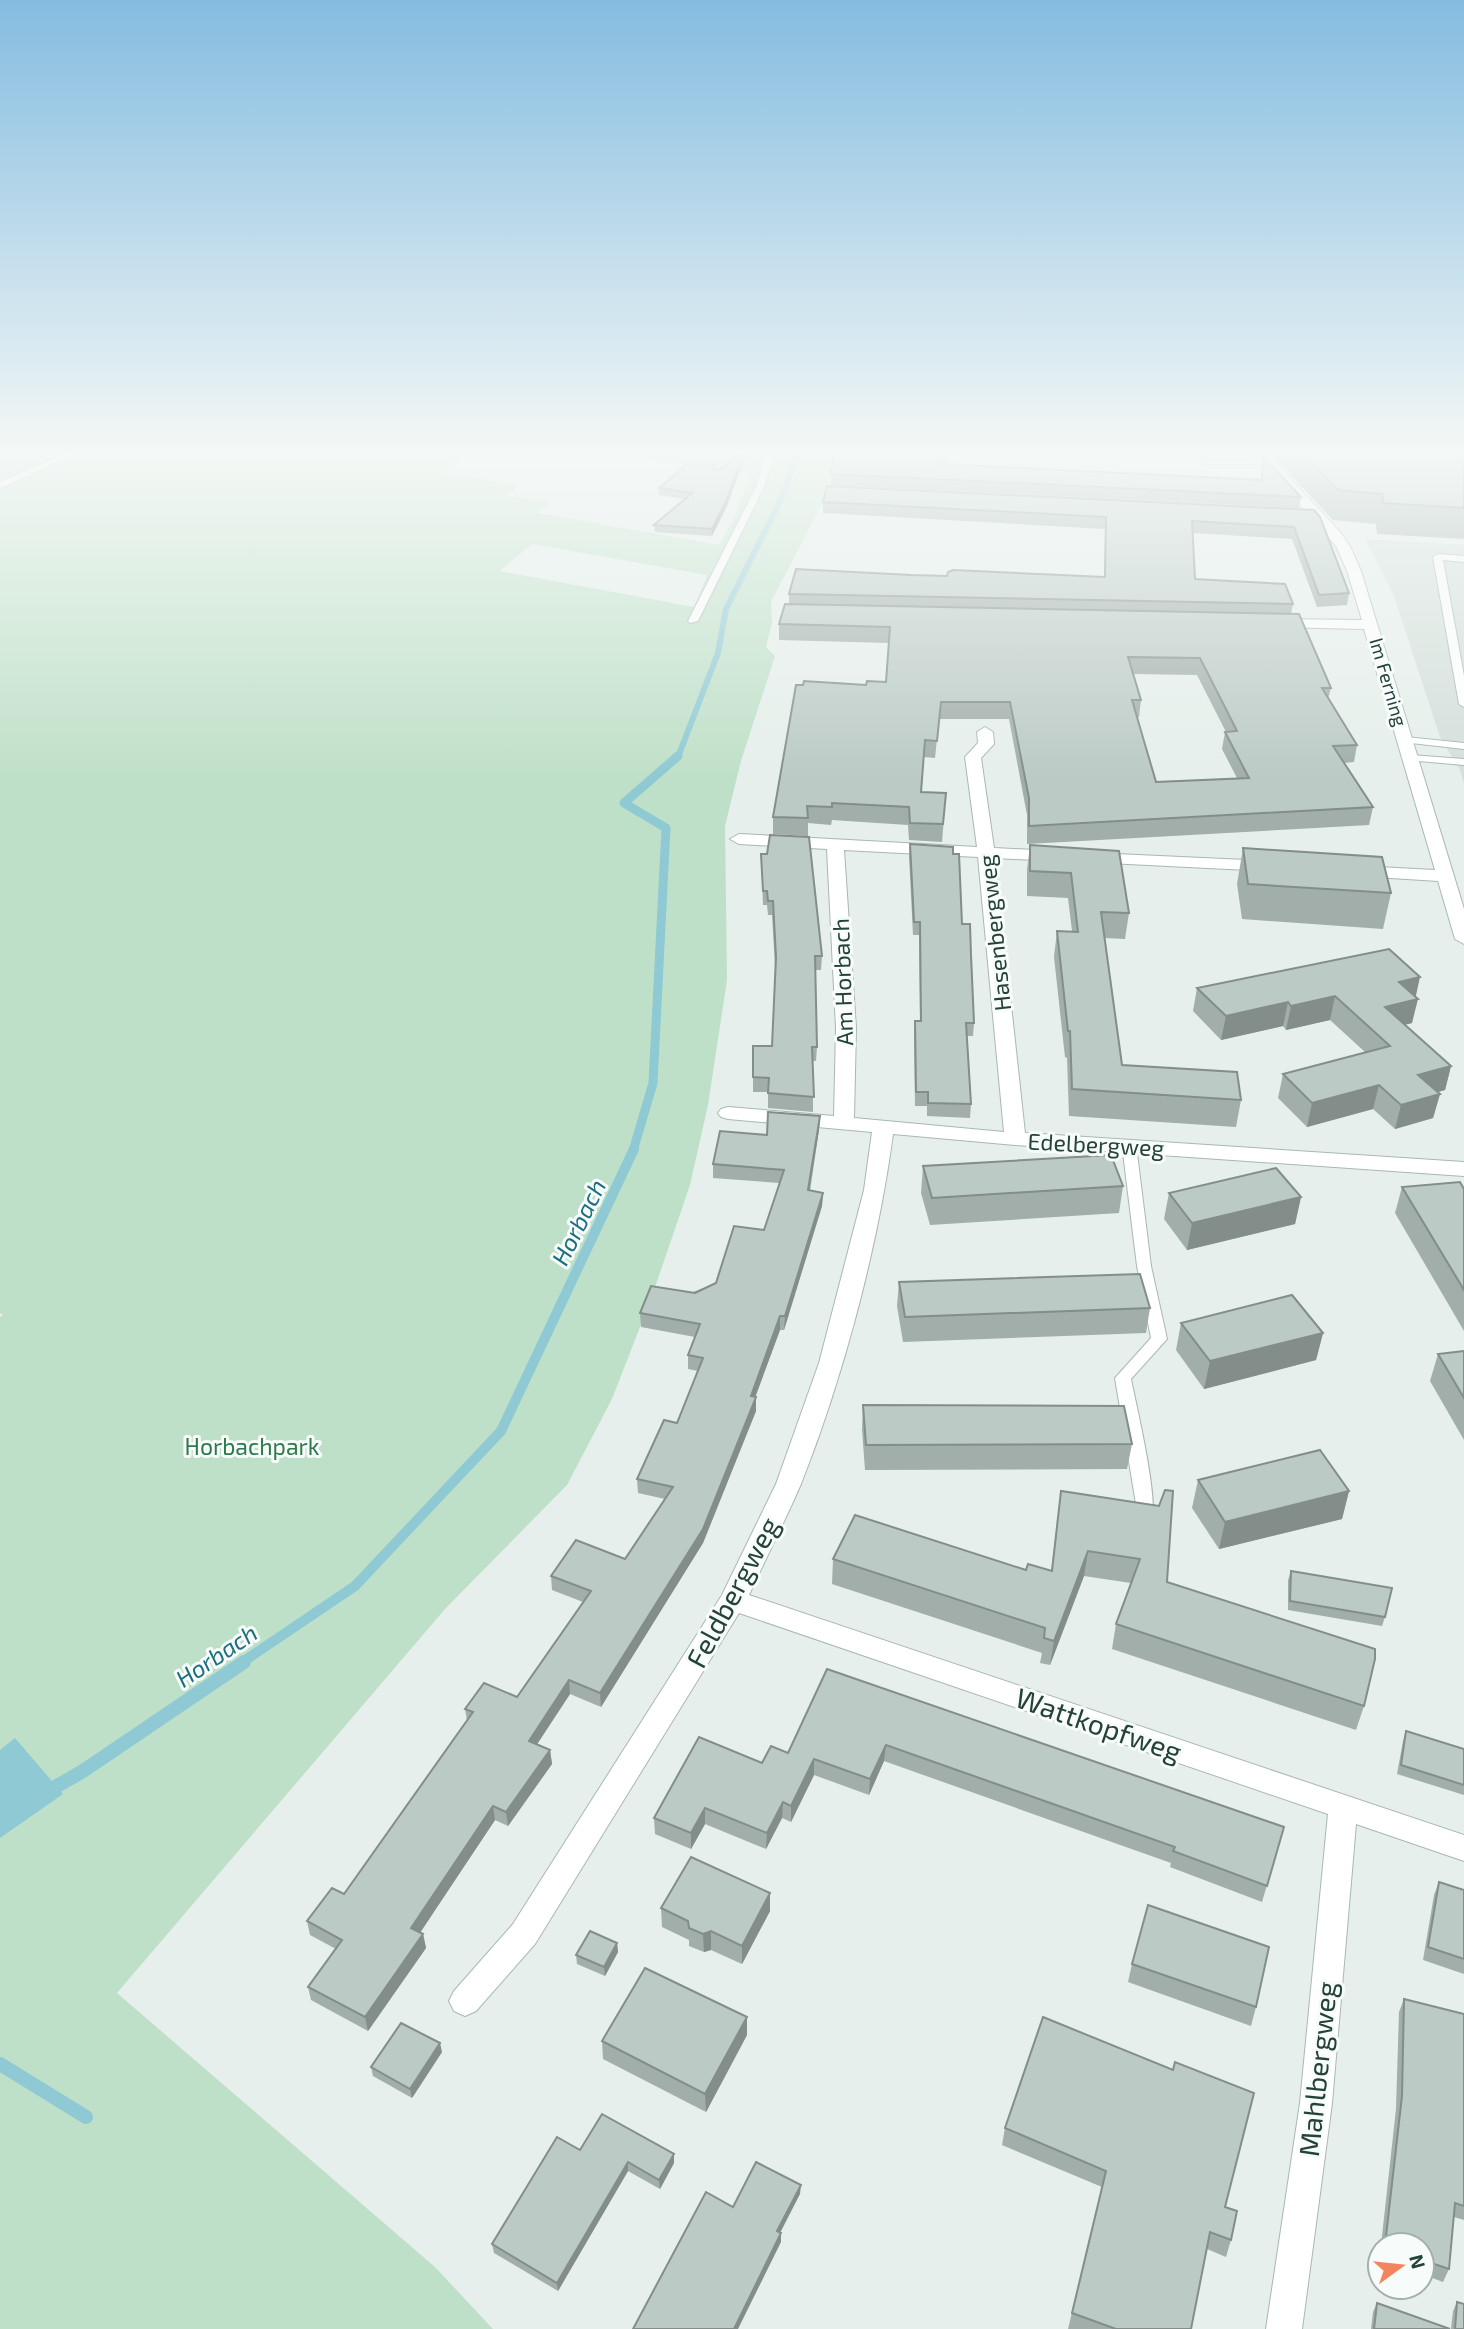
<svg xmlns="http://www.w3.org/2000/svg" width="1464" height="2329" font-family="'Exo 2',sans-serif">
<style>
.built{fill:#d4dfda}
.green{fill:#bfe0c8;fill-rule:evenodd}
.water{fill:#8ec9d4}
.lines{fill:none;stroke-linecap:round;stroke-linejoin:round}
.stream-far3{stroke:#8ec9d4;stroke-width:6}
.stream-far2{stroke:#8ec9d4;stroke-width:9}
.stream-far1{stroke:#8ec9d4;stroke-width:10}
.stream{stroke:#8ec9d4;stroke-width:14}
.service-casing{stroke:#a8b8b2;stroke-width:2}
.minor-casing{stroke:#a8b8b2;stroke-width:2}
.service{fill:#fff;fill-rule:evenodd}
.minor{fill:#fff;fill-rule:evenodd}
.wall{fill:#a1aea9;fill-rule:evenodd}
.shaded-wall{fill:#838d89}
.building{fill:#bbcac4;stroke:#838d89;stroke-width:2;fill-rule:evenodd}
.labels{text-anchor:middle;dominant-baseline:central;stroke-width:6;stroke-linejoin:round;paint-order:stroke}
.far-street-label{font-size:19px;fill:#24423a;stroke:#f7fbf9}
.street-label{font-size:23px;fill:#24423a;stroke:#f7fbf9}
.park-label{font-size:23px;fill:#2d7a4b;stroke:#f7fbf9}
.water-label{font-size:24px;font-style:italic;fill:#1c6f80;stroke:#f7fbf9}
.near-street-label{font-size:28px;fill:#24423a;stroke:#f7fbf9}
</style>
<rect width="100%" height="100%" fill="#e6efeb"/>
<path class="built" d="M1365 539 1464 545V783L1460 770 1440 737 1394 596Z"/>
<g class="green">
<path d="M0 454H64L0 482Z"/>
<path d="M84 454H464L444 473 520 485 507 495 550 502 538 513 719 545 733 520 751 474 617 454H836L826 496 771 602 772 623 766 647 775 656 741 761 725 826 727 980 708 1105 690 1185 652 1296 612 1399 567 1485 445 1609 117 1993 435 2267 493 2329H0V1317L3 1315 0 1313V487ZM532 544 707 575V576L694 607 500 571Z"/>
</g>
<path class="water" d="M15 1738 63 1794 0 1838V1750Z"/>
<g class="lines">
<path class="stream-far3" d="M678 757 718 653 726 609 783 495 797 454"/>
<path class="stream-far2" d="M633 1151 653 1083 666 828 624 803 678 756"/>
<path class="stream-far1" d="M241 1663 355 1586 501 1431 634 1149"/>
<g class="stream">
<path d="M45 1793 83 1771 244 1662"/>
<path d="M0 2064 86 2117"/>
</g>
<defs>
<g id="service">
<path d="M65 454H76L0 488V482Z"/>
<path d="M766 454H774L764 487 698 621 690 623 688 621 756 487Z"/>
<path d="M1202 460H1265L1269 462 1265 464H1205L1201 462Z"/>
<path d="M1438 554 1464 556V562L1443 560 1464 676V707L1459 704 1433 557Z"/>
<path d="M1406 737 1464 743V749L1402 742 1401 740Z"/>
<path d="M1411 755 1464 759V765L1407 760 1406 758Z"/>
<path d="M1129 1141 1136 1145 1151 1266 1167 1339 1131 1379C1136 1404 1160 1504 1151 1522L1145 1523 1139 1522 1115 1378 1151 1338 1137 1266 1122 1145Z"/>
</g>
<g id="minor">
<path d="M1254 454H1267L1340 532 1350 546 1361 571 1464 909V944L1455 939 1438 881 1359 876 1350 871 1359 866 1435 870 1364 629 1275 627 1268 623 1275 619 1362 620 1347 571 1336 546Z"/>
<path d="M985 727 993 732 994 744 981 758 994 848 1055 851 1064 856 1055 861 995 858 1025 1133 1464 1162V1176L1015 1145 893 1134C878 1247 843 1378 801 1484 785 1521 766 1558 749 1595L1464 1835V1861L1356 1824 1332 2103 1302 2329H1266L1300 2103 1328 1814 739 1613 535 1944 476 2011 465 2016 454 2011 449 2001 454 1991 513 1924 722 1595 776 1484 819 1363 864 1190 872 1132 728 1119 721 1117 718 1113 721 1109 728 1107 834 1116 836 1028 827 849 739 844 730 839 739 834 977 847 965 757 978 743 977 732ZM844 850 978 857 1004 1132 854 1118 856 1028Z"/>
<path d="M1094 853 1268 861 1277 866 1268 871 1088 862 1085 858 1088 854Z"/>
</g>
</defs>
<use href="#service" class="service-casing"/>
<use href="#minor" class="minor-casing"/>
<use href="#service" class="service"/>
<use href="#minor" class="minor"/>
</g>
<g class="wall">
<path d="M1271 454H1464V539L1377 534 1376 524 1333 520Z"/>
<path d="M745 456 727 506 712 536 655 532 654 525 685 499 659 495V488L715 469H721Z"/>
<path d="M1263 456 1301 497 1299 508 831 485V470L946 464 1261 480Z"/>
<path d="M823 502 1314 510 1349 593 1347 605 1317 607 1292 539 1192 533 1195 579 1293 604 1291 614 1331 688 1328 699 1357 745 1354 762 1344 763 1373 807 1369 825 1027 844V815L1009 719H939L935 758 924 757 921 792 946 793 942 842 909 840 908 825 832 820 831 825 808 823V836L773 834V817L866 685 886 682 889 643 779 640V624L789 604V594L911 575 1104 577 1105 529 823 513ZM1133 674 1197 675 1226 732H1225L1222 749 1237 778 1156 782 1137 717H1139L1141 700Z"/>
<path d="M910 844 953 854 974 1023 973 1036H967L971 1104 970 1118 927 1116V1106H915L914 1034 915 1021H920L919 935H913L909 856Z"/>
<path d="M1030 845 1119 851 1129 913 1125 939 1104 938 1122 1065 1241 1100 1236 1127 1069 1116 1067 1058 1065 1057 1054 957 1057 931H1072L1068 898 1027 896V870Z"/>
<path d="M1243 848 1391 893 1383 929 1242 919 1237 884Z"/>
<path d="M761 854 822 956 821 970H815L817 1047 816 1061H813V1112L768 1108V1092H753V1046H772L775 967 772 915H768L767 905H763Z"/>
<path d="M1197 988 1416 997 1412 1023 1404 1025 1451 1066 1445 1090 1438 1092 1440 1094 1433 1118 1395 1129 1373 1109 1307 1127 1278 1098 1283 1074 1365 1052 1330 1020 1286 1030 1283 1026 1221 1040 1193 1011Z"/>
<path d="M820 1116 819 1130 810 1191 823 1193 822 1206 784 1330H780L755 1397 756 1411 703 1543 601 1707 570 1694 537 1744 550 1750 552 1764 508 1826 495 1820 420 1932 423 1934 426 1948 368 2031 311 2000 308 1987 336 1949 310 1935 307 1921 344 1894 467 1721 465 1709 517 1697 583 1602 552 1590 551 1576 625 1559 665 1499 638 1493 637 1479 677 1423 698 1371 688 1369V1355L695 1337 641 1327 640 1313 716 1283 764 1230 780 1183 713 1178V1164L767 1135Z"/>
<path d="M923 1166 1123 1186 1119 1213 930 1225 921 1193Z"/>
<path d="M1402 1187 1464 1189V1331L1395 1213Z"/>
<path d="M1169 1193 1301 1197 1295 1224 1187 1250 1164 1219Z"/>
<path d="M899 1282 1150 1308 1146 1333 903 1342 897 1306Z"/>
<path d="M1181 1323 1323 1333 1316 1360 1204 1389 1176 1350Z"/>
<path d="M1464 1351V1440L1430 1381 1438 1354Z"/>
<path d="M863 1405 1132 1444 1127 1469 865 1470 862 1430Z"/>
<path d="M1198 1480 1349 1491 1342 1519 1219 1549 1192 1508Z"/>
<path d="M1061 1491 1167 1582 1364 1706 1356 1730 1112 1649 1116 1624 1131 1583 1084 1576 1050 1665 1040 1663 1042 1653 832 1584 833 1559 1051 1571Z"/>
<path d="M1291 1571 1385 1617 1382 1626 1288 1610V1580Z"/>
<path d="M827 1669 1284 1827 1262 1902 1170 1867 1171 1863 884 1761 869 1795 814 1775 791 1822 782 1818 766 1849 705 1824 691 1849 655 1834 654 1818 762 1763 788 1753Z"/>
<path d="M1406 1731 1464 1749V1795L1397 1774 1403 1741Z"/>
<path d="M1439 1882 1464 1890V1974L1423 1960 1434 1895Z"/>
<path d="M661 1908 770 1911 742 1964 711 1950 704 1952 689 1946V1940L662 1927Z"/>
<path d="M617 1943 618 1952 605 1976 577 1964 576 1955Z"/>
<path d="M1132 1964 1256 2007 1251 2026 1128 1982Z"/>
<path d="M1404 1999 1464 2014V2220L1454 2217 1449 2269 1443 2282 1422 2274V2245H1381L1396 2109 1399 2012Z"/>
<path d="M747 2017V2035L706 2112 603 2059 602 2041Z"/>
<path d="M442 2052 412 2098 373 2076 371 2067Z"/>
<path d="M1005 2128 1225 2207 1231 2240 1226 2257 1207 2249 1191 2329H1068L1102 2187 1002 2145Z"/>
<path d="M580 2150 674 2154V2163L660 2189 628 2171 558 2291 494 2253 492 2244Z"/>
<path d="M1457 2302 1464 2329H1451L1453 2311Z"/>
<path d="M1377 2303 1450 2329H1371L1373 2312Z"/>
</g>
<g class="shaded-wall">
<path d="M743 454H745V456L727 506 712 536V529Z"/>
<path d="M946 454H949L943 474V464Z"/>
<path d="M1420 977 1415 1000 1418 999 1412 1023 1379 1031 1385 1007 1399 982Z"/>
<path d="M1335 996 1330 1020 1286 1030 1291 1006Z"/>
<path d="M1288 1002 1283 1026 1221 1040 1226 1016Z"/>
<path d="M1451 1066 1445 1090 1412 1099 1418 1075Z"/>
<path d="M1379 1085 1373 1109 1307 1127 1312 1103Z"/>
<path d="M1440 1094 1433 1118 1395 1129 1401 1105Z"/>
<path d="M820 1116 819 1130 807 1204 808 1190Z"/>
<path d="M823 1193 822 1206 784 1330 785 1316Z"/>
<path d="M1301 1197 1295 1224 1187 1250 1192 1223Z"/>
<path d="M780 1316V1330L752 1406 756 1397V1411L703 1543 601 1707 600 1693 751 1396Z"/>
<path d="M1323 1333 1316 1360 1204 1389 1210 1361Z"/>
<path d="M1349 1491 1342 1519 1219 1549 1225 1522Z"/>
<path d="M1088 1551 1084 1576 1050 1665 1054 1641Z"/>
<path d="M569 1680 570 1694 530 1755 529 1741Z"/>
<path d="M886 1745 884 1761 869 1795 870 1779Z"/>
<path d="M550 1750 552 1764 508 1826 506 1812Z"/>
<path d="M814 1759V1775L791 1822V1806Z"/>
<path d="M783 1802 782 1818 766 1849 767 1833Z"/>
<path d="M493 1806 495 1820 414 1942 411 1928Z"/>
<path d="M705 1808V1824L691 1849V1833Z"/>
<path d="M770 1893V1911L742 1964V1946Z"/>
<path d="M711 1931V1950L704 1952 703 1934Z"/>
<path d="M423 1934 426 1948 368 2031 365 2017Z"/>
<path d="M617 1943 618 1952 605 1976 604 1967Z"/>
<path d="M747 2017V2035L706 2112 705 2094Z"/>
<path d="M440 2043 442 2052 412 2098 410 2089Z"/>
<path d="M674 2154V2163L660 2189 659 2180Z"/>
<path d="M628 2162V2171L558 2291 557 2283Z"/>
<path d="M801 2185 800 2194 777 2239V2231Z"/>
<path d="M781 2233V2242L738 2329H734Z"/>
</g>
<g class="building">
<path d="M739 454H743L727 499 712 529 654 525 692 493 659 488 687 464 715 465 713 469H721Z"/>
<path d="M835 454H946L943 464 1262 480 1263 456 1301 497 831 474V470Z"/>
<path d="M1304 454H1464V508L1383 503 1382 494 1338 490Z"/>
<path d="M827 486 1314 510 1320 517 1349 593 1319 595 1294 527 1192 521 1195 579 1285 584 1293 604 789 594 796 569 911 575 947 576 948 572 953 570 1105 577 1106 517 823 502Z"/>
<path d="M785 604 1299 614 1331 688H1322L1357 745 1333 746 1373 807 1029 826V798L1010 702H941L937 741 925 740 921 792 946 793 943 824 910 823 909 807 832 803V807L807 806 808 818 773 817 796 685H803L804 681 866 685 867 681 886 682 890 627 779 624ZM1128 657 1200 658 1237 731 1225 732 1249 778 1156 782 1132 700H1141Z"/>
<path d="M770 835 809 837 822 956H815L817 1047H812L814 1097 768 1093 769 1078 753 1077V1046H772L776 957 773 901H768L767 891H763L761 854H767Z"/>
<path d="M910 844 953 847V854H959L962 924H970L971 955 974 1023H966L971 1104 928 1103V1092H916L915 1021H921L920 922H914Z"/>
<path d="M1030 845 1119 851 1129 913 1101 912 1122 1065 1237 1072 1241 1100 1072 1089 1070 1031H1068L1057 931 1078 932 1071 873 1030 871Z"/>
<path d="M1243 848 1382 857 1391 893 1248 884Z"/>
<path d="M1389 949 1420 977 1399 982 1418 999 1385 1007 1451 1066 1418 1075 1440 1094 1401 1105 1379 1085 1312 1103 1283 1074 1390 1046 1335 996 1291 1006 1288 1002 1226 1016 1197 988Z"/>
<path d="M768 1112 820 1116 808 1190 823 1193 785 1316H780L751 1396 756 1397 703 1529 600 1693 569 1680 529 1741 550 1750 506 1812 493 1806 411 1928 423 1934 365 2017 308 1987 342 1940 307 1921 332 1888 344 1894 473 1712 465 1709 484 1683 517 1697 591 1591 551 1576 576 1540 625 1559 673 1487 637 1479 664 1420 677 1423 703 1358 688 1355 700 1324 640 1313 651 1286 695 1293 716 1283 734 1226 764 1230 784 1170 713 1164 720 1131 767 1135Z"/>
<path d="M1111 1155 1123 1186 932 1198 923 1166Z"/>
<path d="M1276 1168 1301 1197 1192 1223 1169 1193Z"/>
<path d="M1460 1182 1464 1189V1290L1402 1187Z"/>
<path d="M1140 1274 1150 1308 905 1317 899 1282Z"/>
<path d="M1292 1295 1323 1333 1210 1361 1181 1323Z"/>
<path d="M1464 1351V1398L1438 1354Z"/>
<path d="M863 1405 1124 1406 1132 1444 866 1445Z"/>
<path d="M1320 1450 1349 1491 1225 1522 1198 1480Z"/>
<path d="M1165 1490 1173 1491 1167 1582 1375 1649V1659L1364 1706 1116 1624 1140 1559 1088 1551 1054 1641 1044 1638 1045 1628 833 1559 855 1515 1026 1570 1028 1564 1052 1571 1061 1491 1159 1506Z"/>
<path d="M1291 1571 1392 1588 1385 1617 1290 1601Z"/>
<path d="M827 1669 1284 1827 1267 1886 1173 1851 1175 1847 886 1745 870 1779 814 1759 791 1806 783 1802 767 1833 705 1808 691 1833 654 1818 699 1737 762 1763 771 1746 788 1753Z"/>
<path d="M1406 1731 1464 1749V1785L1401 1765Z"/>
<path d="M691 1857 770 1893 742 1946 711 1931 703 1934 689 1928 688 1921 661 1908Z"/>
<path d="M1439 1882 1464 1890V1959L1428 1947Z"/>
<path d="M1148 1905 1269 1947 1256 2007 1132 1964Z"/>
<path d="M590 1931 617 1943 604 1967 576 1955Z"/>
<path d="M645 1968 747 2017 705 2094 602 2041Z"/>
<path d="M1404 1999 1464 2014V2206L1455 2203 1449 2269 1422 2260V2245H1385L1402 2096Z"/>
<path d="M1043 2017 1173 2070 1175 2062 1254 2093 1225 2207 1237 2211 1231 2240 1210 2232 1191 2329H1116L1072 2313 1106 2171 1005 2128Z"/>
<path d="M401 2023 440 2043 410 2089 371 2067Z"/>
<path d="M602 2114 674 2154 659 2180 628 2162 557 2283 492 2244 557 2137 580 2150Z"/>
<path d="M756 2162 801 2185 777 2231 781 2233 734 2329H633L706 2192 733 2207Z"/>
<path d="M1457 2302 1464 2304V2329H1455Z"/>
<path d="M1377 2303 1450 2329H1374Z"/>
</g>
<linearGradient id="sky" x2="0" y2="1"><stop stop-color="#84bce0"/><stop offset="0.58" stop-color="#f4f8f6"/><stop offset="1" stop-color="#f4f8f6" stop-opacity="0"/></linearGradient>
<rect width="1464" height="780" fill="url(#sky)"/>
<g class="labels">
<g class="far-street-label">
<text transform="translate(1389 682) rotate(74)">Im Ferning</text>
</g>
<g class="street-label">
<text transform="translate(994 933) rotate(-96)">Hasenbergweg</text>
<text transform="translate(842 982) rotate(-92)">Am Horbach</text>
<text transform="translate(1096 1144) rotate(3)">Edelbergweg</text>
</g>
<g class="park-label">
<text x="252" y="1446">Horbachpark</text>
</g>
<g class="water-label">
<text transform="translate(578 1222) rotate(-64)">Horbach</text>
<text transform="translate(216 1655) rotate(-34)">Horbach</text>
</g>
<g class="near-street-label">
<text transform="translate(732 1592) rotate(-62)">Feldbergweg</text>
<text transform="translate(1099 1724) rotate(19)">Wattkopfweg</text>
<text transform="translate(1317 2069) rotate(-84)">Mahlbergweg</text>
</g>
</g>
<g transform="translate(1401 2266) rotate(75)"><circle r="33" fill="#f7fbf9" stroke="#a3b1ad" stroke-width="2"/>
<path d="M0-5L12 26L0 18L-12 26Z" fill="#f4845f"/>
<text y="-10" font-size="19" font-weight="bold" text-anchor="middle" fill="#24423a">N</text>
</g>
</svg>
